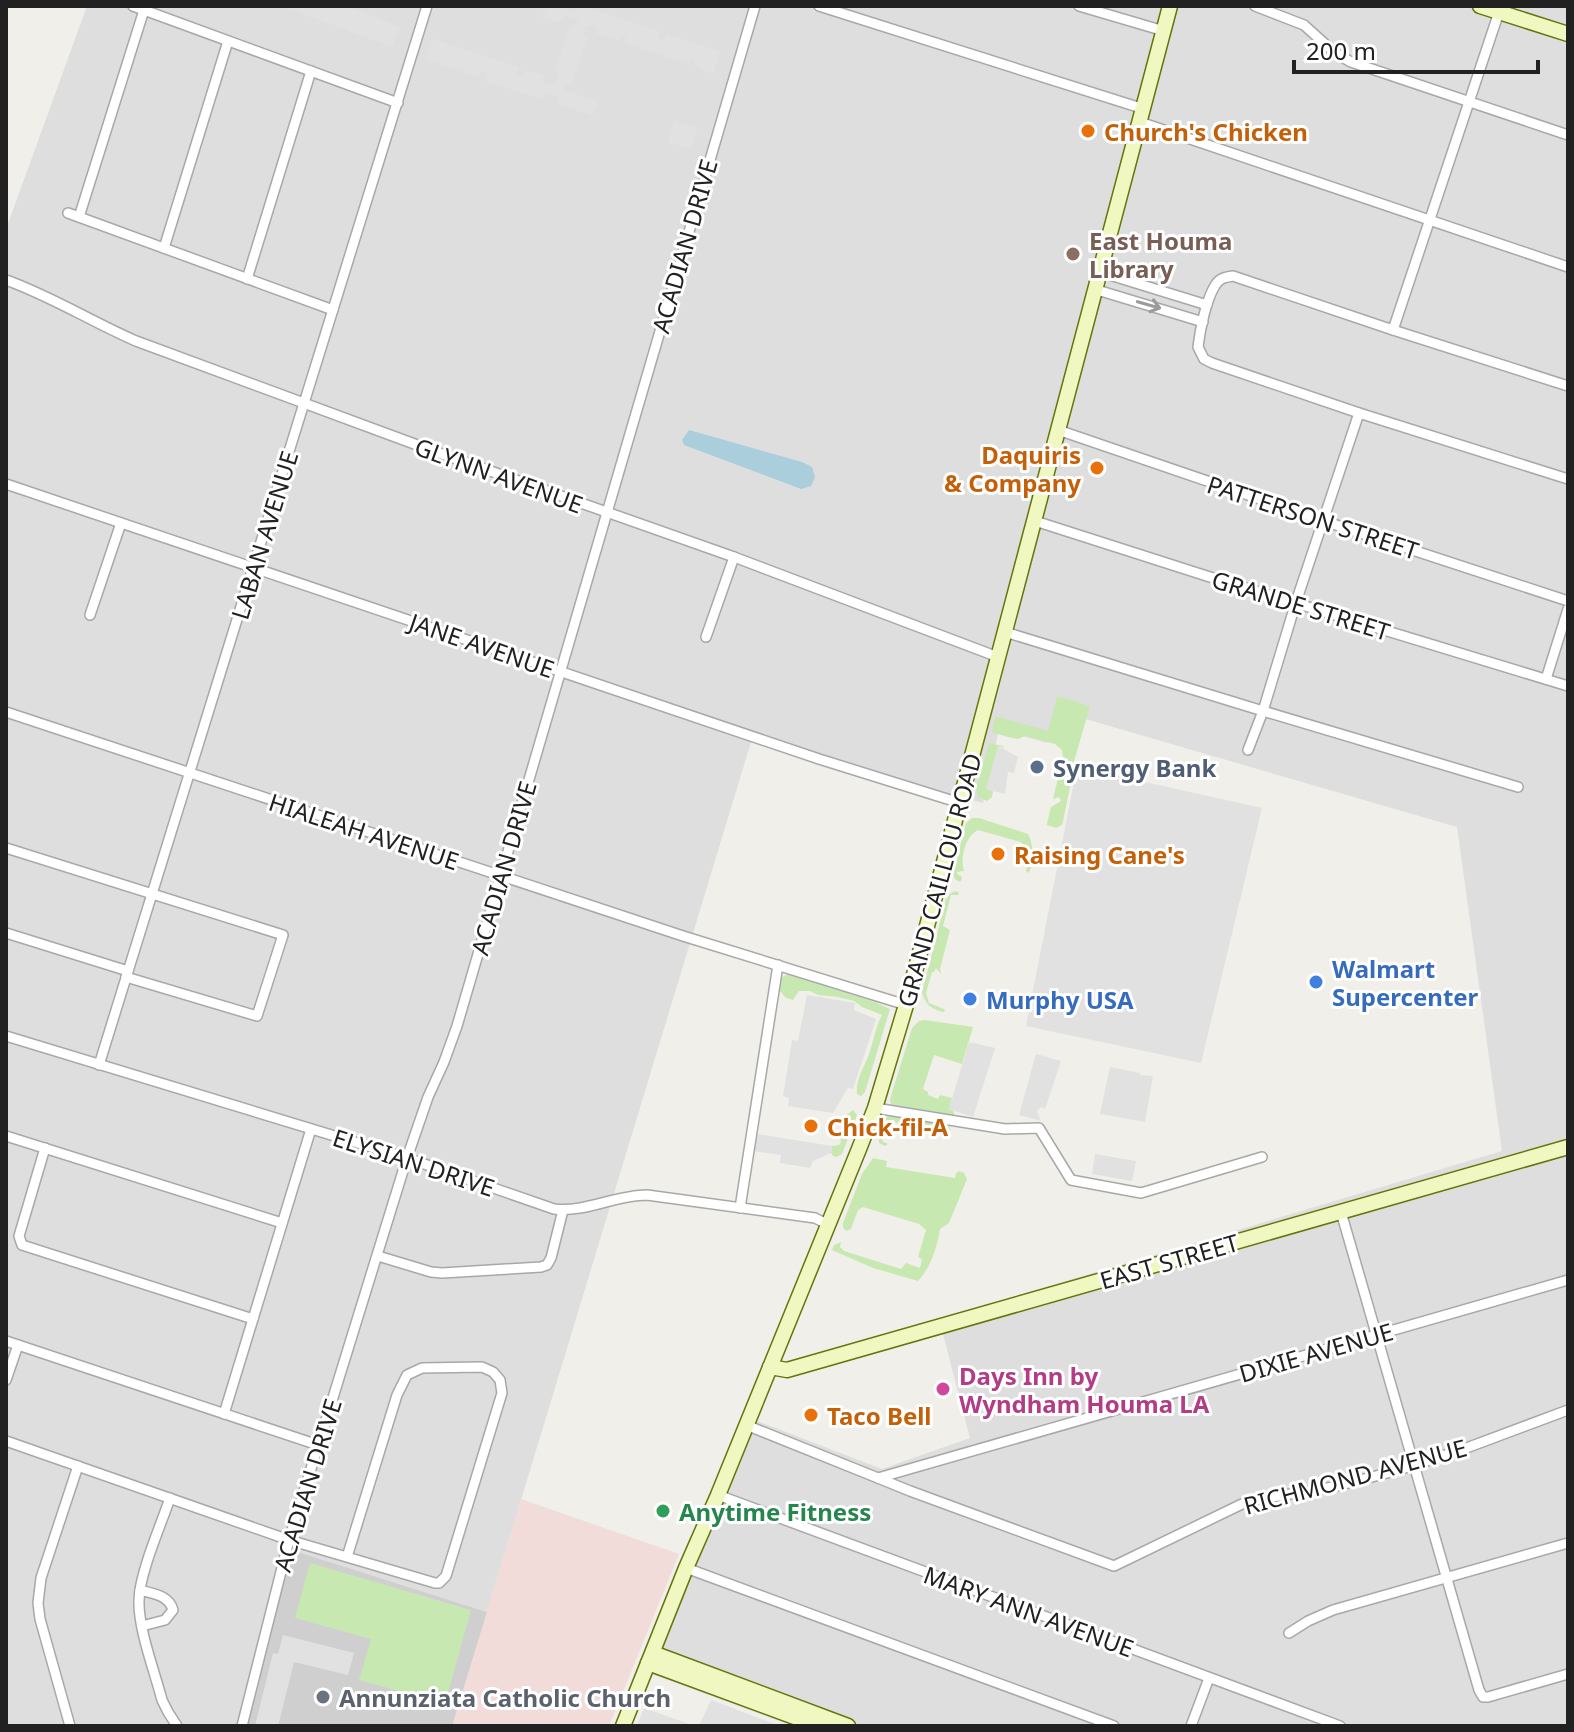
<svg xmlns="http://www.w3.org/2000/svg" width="1574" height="1732" font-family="'Noto Sans',sans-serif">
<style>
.residential{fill:#dfdede}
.commercial{fill:#f1dcd9}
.religious{fill:#cfcfcf}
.grass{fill:#c8e8b2}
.parking{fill:#e1e1e1}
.water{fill:#abcedc}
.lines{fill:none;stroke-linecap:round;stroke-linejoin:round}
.street-casing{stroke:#a8a8a8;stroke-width:12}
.secondary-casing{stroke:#63760a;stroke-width:17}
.street{stroke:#fff;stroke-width:9}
.secondary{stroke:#f0f7c1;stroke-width:14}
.oneway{stroke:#9b9b9b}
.food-dot{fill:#e8710a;stroke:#fff;stroke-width:3}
.education-dot{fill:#8d6e63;stroke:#fff;stroke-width:3}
.service-dot{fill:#5c6f8a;stroke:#fff;stroke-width:3}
.shop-dot{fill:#3f7fe0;stroke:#fff;stroke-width:3}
.hotel-dot{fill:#d1479c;stroke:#fff;stroke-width:3}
.leisure-dot{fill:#2e9e5b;stroke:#fff;stroke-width:3}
.worship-dot{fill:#6b7280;stroke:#fff;stroke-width:3}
.labels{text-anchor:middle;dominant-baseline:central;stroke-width:6;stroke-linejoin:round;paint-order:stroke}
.food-label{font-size:24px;font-weight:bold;fill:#c56008;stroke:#fff;text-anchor:start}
.education-label{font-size:24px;font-weight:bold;fill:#785e54;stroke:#fff;text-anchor:start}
.street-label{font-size:24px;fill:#212121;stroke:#fff}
.service-label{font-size:24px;font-weight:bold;fill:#4e5e75;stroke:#fff;text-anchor:start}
.shop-label{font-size:24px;font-weight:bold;fill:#366cbe;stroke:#fff;text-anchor:start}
.hotel-label{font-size:24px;font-weight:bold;fill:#b23c85;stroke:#fff;text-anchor:start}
.leisure-label{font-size:24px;font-weight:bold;fill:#27864d;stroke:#fff;text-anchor:start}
.worship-label{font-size:24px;font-weight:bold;fill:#5b616d;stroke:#fff;text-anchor:start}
</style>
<rect width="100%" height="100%" fill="#f1efe9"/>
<path class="residential" d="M87 6H1568V1726H793L646 1672 752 1419 882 1469 970 1438 939 1319 1502 1151 1457 827 1058 711 1047 743 999 729 983 803 751 742 487 1612 292 1550 245 1726H6V229Z"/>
<path class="commercial" d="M521 1499 679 1554 609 1726H452Z"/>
<path class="religious" d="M292 1550 487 1612 452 1726H246Z"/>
<g class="grass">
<path d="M1057 696 1090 706 1073 765 1077 767 1072 777 1063 821 1062 825 1056 828 1047 825V823L1051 807 1061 801 1059 797 1053 799 1063 757 1062 750 1055 744 1025 736 1018 739 1012 738 994 733 992 731 995 716 1048 731Z"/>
<path d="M989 743 1003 746 1004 748 999 746 987 789 993 791 992 797 987 801 978 797 976 789Z"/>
<path d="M972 818H979L1028 834C1034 845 1034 862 1029 873L1026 871 1029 855 1021 842 978 830C965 836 960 859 964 871L957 872V874L961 876 962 879 960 882 955 879 953 874 966 823Z"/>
<path d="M956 891 959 893 958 895H951L943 926 950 930 940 969 941 974 936 968 934 972H932L926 993 929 1003 944 1009 945 1011 943 1012C931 1009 925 1004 922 992L946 899 951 893Z"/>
<path d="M790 974 875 1002 890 1009 865 1092 861 1096 857 1094C855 1079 866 1065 870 1051 874 1039 876 1026 882 1015L862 1007 854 1001 838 997 818 995 810 991H799L793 1000 786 998 779 990C780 982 780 975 790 974Z"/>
<path d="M925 1020 973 1027 962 1064 934 1055 923 1089 928 1092V1095L938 1099 940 1095 952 1098 949 1109 954 1111V1115L891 1105 890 1099 912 1028 919 1021Z"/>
<path d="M853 1110 857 1115 842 1154 836 1157 833 1156 831 1153 832 1146 839 1145 841 1142 840 1136 844 1117Z"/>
<path d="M889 1116 948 1125 951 1130 889 1122 882 1141 888 1144 885 1146 879 1143V1132L885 1118Z"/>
<path d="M873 1158 887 1161 886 1167 955 1178 956 1173 959 1171 964 1173 967 1179 949 1223 940 1229C937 1248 931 1267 918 1281L873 1268 832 1250 834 1245 841 1242 840 1247 844 1251 901 1269 906 1263 920 1268 922 1259 918 1257 926 1230 919 1224 863 1207 858 1210 851 1229 846 1231 843 1227V1223L862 1174Z"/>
<path d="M310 1563 471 1610 445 1704 359 1680 371 1639 295 1618Z"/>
</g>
<g class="parking">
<path d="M282 6H346L401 27 392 47Z"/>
<path d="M547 6H567L574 11 576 6H582L660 32 658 37 661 40 665 38 666 34 721 52 713 74 694 66 696 62 693 59H691L689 65 624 42 626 37 623 35H621L618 40 596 33 597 28 595 25 588 26 582 31 583 35 588 37 571 86 565 84 563 87 567 91 599 102 592 116 558 104V97L548 93 544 95 543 99 485 81 487 75 485 72H482L479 78 425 59 432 39 518 67 517 73 519 76 522 75 525 70 544 76 543 83 552 85 558 80V73L555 69 570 24 574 25 578 22 576 18 565 15 559 22 542 17Z"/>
<path d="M674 120 697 128 690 149 668 142Z"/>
<path d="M998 746 1018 757 1014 773 1008 772 1005 794 986 789Z"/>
<path d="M1077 767 1262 808 1201 1063 1026 1026Z"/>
<path d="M807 995 855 1003 854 1010 876 1019 853 1089 848 1088 833 1113 788 1106 789 1098 783 1096 792 1040 798 1041Z"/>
<path d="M969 1042 995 1048 973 1117 949 1109Z"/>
<path d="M1036 1054 1061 1061 1045 1109 1041 1107 1037 1111 1041 1121 1019 1115Z"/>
<path d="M1110 1067 1140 1073V1075L1153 1076 1145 1122 1100 1114Z"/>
<path d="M758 1134 832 1146 831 1153 813 1161 810 1168 780 1163 781 1155 753 1151Z"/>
<path d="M1095 1154 1136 1161 1132 1181 1092 1174Z"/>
<path d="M283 1635 354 1653 348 1675 294 1662 278 1726H255L273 1653 278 1654Z"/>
<path d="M711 1700 780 1726H699Z"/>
<path d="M644 1708 695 1726H637Z"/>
</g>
<path class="water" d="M689 430 802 462 812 467 815 477 811 486 801 489 684 445 682 440Z"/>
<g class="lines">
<defs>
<g id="street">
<path d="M133 6 398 103"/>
<path d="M819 6 1144 109"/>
<path d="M1079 6 1164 31"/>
<path d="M1255 6 1304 25 1335 53 1351 62 1568 135"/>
<path d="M1140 122 1568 267"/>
<path d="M68 213 333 310"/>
<path d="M79 217 144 10"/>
<path d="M164 248 228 41"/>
<path d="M1100 272 1207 305"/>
<path d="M247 279 311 71"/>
<path d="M6 280C51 296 92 322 136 341L428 449 734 557 998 657"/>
<path d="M1094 289 1203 322"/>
<path d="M1393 330 1500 9"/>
<path d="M1568 386 1393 330 1233 276C1226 277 1220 278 1216 284 1206 299 1200 330 1198 347L1204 359 1212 363 1359 413 1568 479"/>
<path d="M1058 430 1324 521 1568 601"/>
<path d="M6 484 819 759 960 803"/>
<path d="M1035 521 1213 578 1568 686"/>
<path d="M90 615 121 523"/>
<path d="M1005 632 1263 711 1518 787"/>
<path d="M706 637 734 557"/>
<path d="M1546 679 1568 609"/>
<path d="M6 712 683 936 906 1005"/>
<path d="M1248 750 1263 711 1296 602 1359 413"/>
<path d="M6 848 283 935 257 1016 126 977"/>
<path d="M6 933 128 971"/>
<path d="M6 1036 407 1158 554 1209C585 1213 615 1195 647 1195L815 1218 829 1225"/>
<path d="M99 1065 427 6"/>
<path d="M875 1108 1005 1129 1039 1128 1071 1180 1141 1193 1262 1157"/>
<path d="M6 1136 282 1223"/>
<path d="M45 1148 19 1236 22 1245 253 1319"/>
<path d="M740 1208 778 965"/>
<path d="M1341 1212 1479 1690 1483 1697H1488L1568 1674"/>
<path d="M378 1256 431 1272 442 1273 541 1267 547 1265 551 1258 563 1210"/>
<path d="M6 1341 318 1445"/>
<path d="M6 1380 18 1345"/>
<path d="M224 1414 311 1129"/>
<path d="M746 1425 878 1478 1568 1280"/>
<path d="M6 1441 289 1540 435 1583H439L446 1576 502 1393 500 1380 493 1372 482 1367 422 1368 407 1375 397 1395 347 1557"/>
<path d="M878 1478 910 1491 1114 1566 1242 1504 1260 1499 1333 1487 1395 1471 1461 1450 1568 1410"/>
<path d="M718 1495 1340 1726"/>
<path d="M170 1498C161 1525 139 1574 139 1601 138 1628 155 1673 162 1700L168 1712 177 1726"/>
<path d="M686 1568 1114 1726"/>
<path d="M140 1590C153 1594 169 1595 173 1610L165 1620 142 1626"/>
<path d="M1289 1633 1308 1621 1333 1610 1568 1543"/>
<path d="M70 1726 40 1619 38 1603 41 1578 78 1466"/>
<path d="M242 1726 289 1540 407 1158 428 1097 444 1062 457 1026 755 6"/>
<path d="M1191 1726 1209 1678"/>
</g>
<g id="secondary">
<path d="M1480 6 1568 34"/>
<path d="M770 1367 787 1370 1568 1147"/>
<path d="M653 1653 848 1726"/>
<path d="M648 1663 819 1726"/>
<path d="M623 1726 686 1568 718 1495 859 1149 875 1108 906 1005 939 881 1170 6"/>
</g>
</defs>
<use href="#street" class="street-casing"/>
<use href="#secondary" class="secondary-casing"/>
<use href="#street" class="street"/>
<use href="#secondary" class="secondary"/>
</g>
<defs><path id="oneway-shaft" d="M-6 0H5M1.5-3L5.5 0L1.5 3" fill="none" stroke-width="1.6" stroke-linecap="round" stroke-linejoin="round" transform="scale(2)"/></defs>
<use class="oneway" href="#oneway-shaft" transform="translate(1149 305) rotate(16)"/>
<g class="food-dot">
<circle cx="1088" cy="131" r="8"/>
<circle cx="1097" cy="468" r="8"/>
<circle cx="998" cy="854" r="8"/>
<circle cx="811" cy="1126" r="8"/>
<circle cx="811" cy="1415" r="8"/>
</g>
<circle class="education-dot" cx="1073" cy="254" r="8"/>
<circle class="service-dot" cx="1037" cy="767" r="8"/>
<g class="shop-dot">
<circle cx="1316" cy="982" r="8"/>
<circle cx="970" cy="999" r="8"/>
</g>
<circle class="hotel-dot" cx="943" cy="1389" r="8"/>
<circle class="leisure-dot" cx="663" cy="1511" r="8"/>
<circle class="worship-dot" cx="323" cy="1697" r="8"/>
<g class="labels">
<g class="food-label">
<text x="1104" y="131">Church's Chicken</text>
<text x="1081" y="454" text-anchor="end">Daquiris<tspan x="1081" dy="28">&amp; Company</tspan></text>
<text x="1014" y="854">Raising Cane's</text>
<text x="827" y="1126">Chick-fil-A</text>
<text x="827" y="1415">Taco Bell</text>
</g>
<g class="education-label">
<text x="1089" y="240">East Houma<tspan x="1089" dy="28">Library</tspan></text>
</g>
<g class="street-label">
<text transform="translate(684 246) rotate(-74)">ACADIAN DRIVE</text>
<text transform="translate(499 475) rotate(20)">GLYNN AVENUE</text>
<text transform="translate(1313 517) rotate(18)">PATTERSON STREET</text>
<text transform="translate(264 535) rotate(-73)">LABAN AVENUE</text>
<text transform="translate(1301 605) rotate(17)">GRANDE STREET</text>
<text transform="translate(482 645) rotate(19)">JANE AVENUE</text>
<text transform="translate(364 831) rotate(18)">HIALEAH AVENUE</text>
<text transform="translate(503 868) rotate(-74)">ACADIAN DRIVE</text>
<text transform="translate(939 880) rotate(-75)">GRAND CAILLOU ROAD</text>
<text transform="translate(414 1162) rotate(18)">ELYSIAN DRIVE</text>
<text transform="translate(1169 1261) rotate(-16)">EAST STREET</text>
<text transform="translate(1316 1352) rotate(-16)">DIXIE AVENUE</text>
<text transform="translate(1355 1476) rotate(-15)">RICHMOND AVENUE</text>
<text transform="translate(307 1485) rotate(-73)">ACADIAN DRIVE</text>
<text transform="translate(1029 1611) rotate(20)">MARY ANN AVENUE</text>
</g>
<g class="service-label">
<text x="1053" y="767">Synergy Bank</text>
</g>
<g class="shop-label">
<text x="1332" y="968">Walmart<tspan x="1332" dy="28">Supercenter</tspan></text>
<text x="986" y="999">Murphy USA</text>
</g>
<g class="hotel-label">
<text x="959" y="1375">Days Inn by<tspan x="959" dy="28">Wyndham Houma LA</tspan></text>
</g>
<g class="leisure-label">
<text x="679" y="1511">Anytime Fitness</text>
</g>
<g class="worship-label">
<text x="339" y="1697">Annunziata Catholic Church</text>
</g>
</g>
<rect width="1574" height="1732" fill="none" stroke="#212121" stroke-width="16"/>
<path d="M1294 60v12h244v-12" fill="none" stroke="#212121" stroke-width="4"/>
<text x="1306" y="60" font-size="24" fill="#212121" stroke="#ffffff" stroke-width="6" paint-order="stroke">200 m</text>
</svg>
